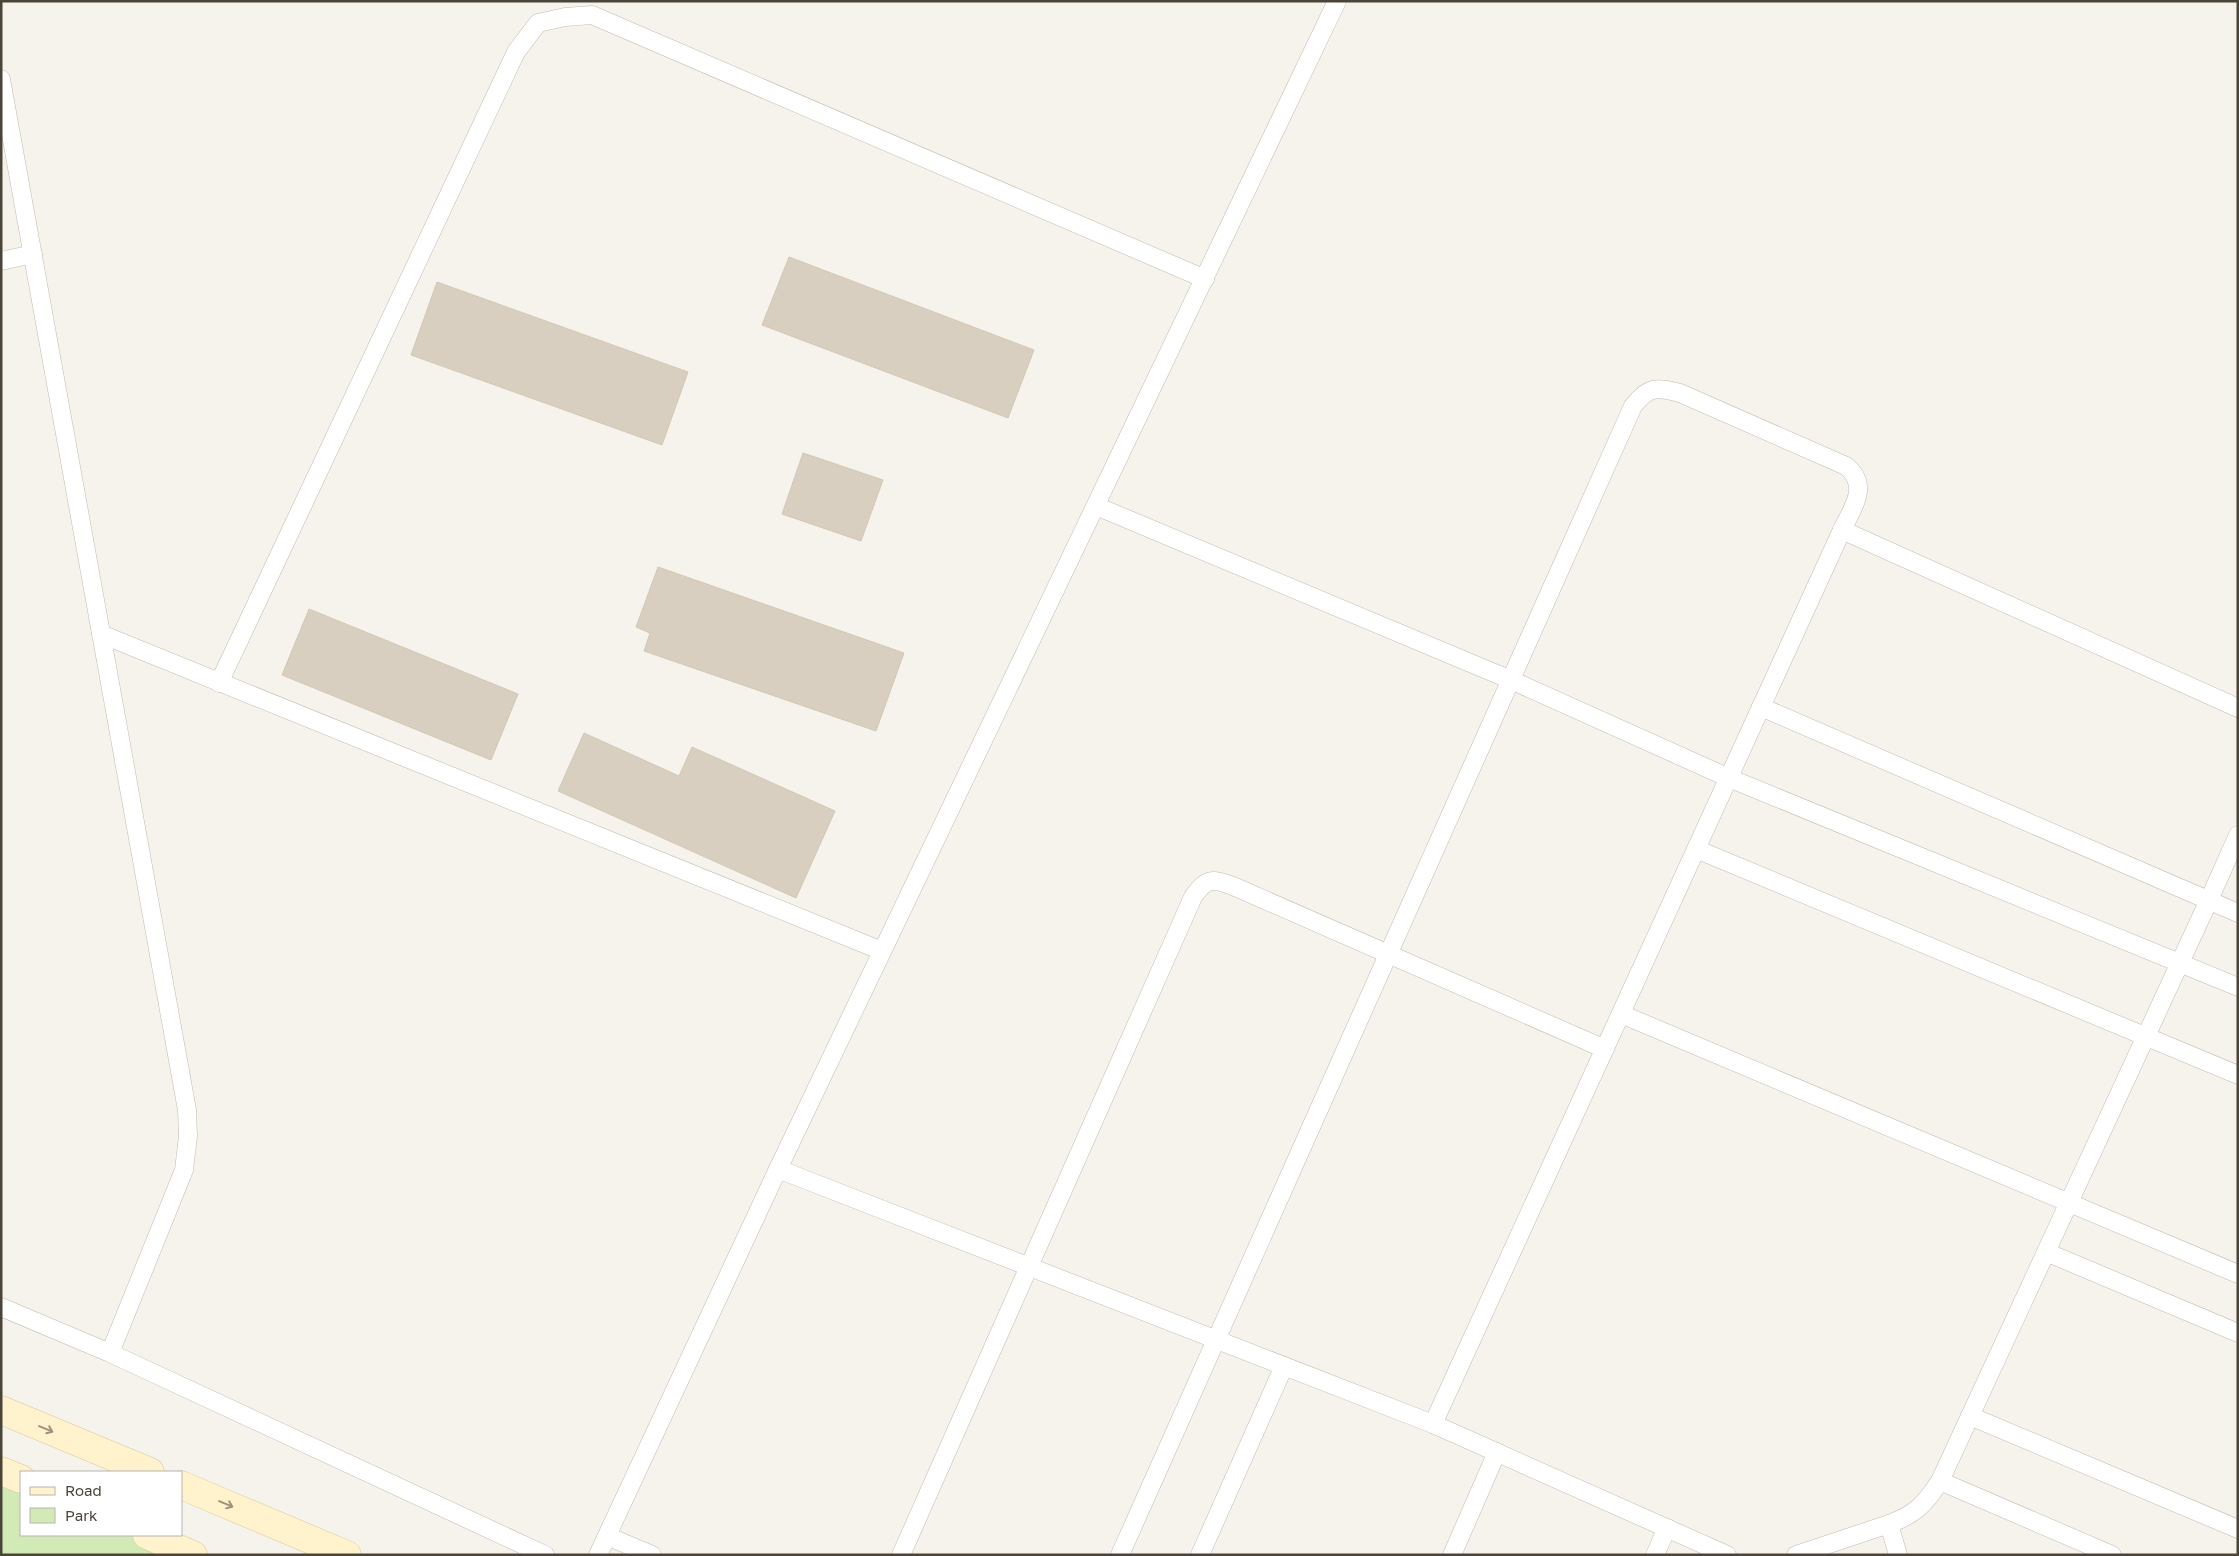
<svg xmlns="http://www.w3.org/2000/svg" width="2239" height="1556" font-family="'Golos Text',sans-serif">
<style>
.green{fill:#d2eab5}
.building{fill:#d8cfc1;stroke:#d3c7b4}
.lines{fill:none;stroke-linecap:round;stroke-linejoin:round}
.lane-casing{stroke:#c2bbae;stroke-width:19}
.secondary-casing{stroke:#d6c79b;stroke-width:29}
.lane{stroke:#fff;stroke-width:18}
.secondary{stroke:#fff3cd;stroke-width:28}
.oneway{stroke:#9c937c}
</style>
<rect width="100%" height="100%" fill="#f6f3ec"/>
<path class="green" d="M1 1474 21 1483V1535H140L186 1555H1Z"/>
<g class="building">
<path d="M789 257 1034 350 1008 418 762 325Z"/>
<path d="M437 282 688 372 662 445 411 355Z"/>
<path d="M803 453 883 480 861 541 782 514Z"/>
<path d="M658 567 904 653 876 731 644 651 650 633 636 627Z"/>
<path d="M309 609 518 694 491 760 282 675Z"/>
<path d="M584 733 679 776 692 747 835 811 796 898 558 791Z"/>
</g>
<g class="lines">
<defs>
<g id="lane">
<path d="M1 79 187 1110 188 1136 184 1170 110 1353"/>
<path d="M1 261 33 254"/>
<path d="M1096 506 1511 680 1729 778 2238 987"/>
<path d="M101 634 882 951"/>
<path d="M219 683 516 52 538 23 565 17 592 15 1205 279"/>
<path d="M1761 707 2238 913"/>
<path d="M1696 849 2238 1075"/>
<path d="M1621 1014 2238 1274"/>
<path d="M778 1169 1433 1424 1727 1555"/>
<path d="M2046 1252 2238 1333"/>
<path d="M1 1307 110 1353 545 1555"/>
<path d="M1970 1416 2238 1529"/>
<path d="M1433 1424 1842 530 2238 708"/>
<path d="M1940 1481 2112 1555"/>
<path d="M1889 1524C1916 1514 1925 1504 1940 1481L2209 900 2238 835"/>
<path d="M607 1536 652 1555"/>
<path d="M598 1555 778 1169 1337 1"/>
<path d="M901 1555 1193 897C1207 878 1211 878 1233 886L1605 1049"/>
<path d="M1120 1555 1633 406C1649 386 1656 387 1680 393L1846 466C1870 486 1853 507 1842 530"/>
<path d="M1200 1555 1284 1366"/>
<path d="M1452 1555 1497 1452"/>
<path d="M1655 1555 1667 1528"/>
<path d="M1796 1555 1889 1524 1898 1555"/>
</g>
<g id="secondary">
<path d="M1 1410 150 1472"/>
<path d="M1 1471 21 1479"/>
<path d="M181 1485 347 1555"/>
<path d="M147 1535 193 1555"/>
</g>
</defs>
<use href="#lane" class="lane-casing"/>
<use href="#secondary" class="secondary-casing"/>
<use href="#lane" class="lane"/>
<use href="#secondary" class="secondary"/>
</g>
<defs><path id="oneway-shaft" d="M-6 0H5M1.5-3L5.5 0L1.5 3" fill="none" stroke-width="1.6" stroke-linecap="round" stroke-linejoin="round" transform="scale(1.25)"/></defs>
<g class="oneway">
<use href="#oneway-shaft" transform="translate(46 1429) rotate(23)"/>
<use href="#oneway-shaft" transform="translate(226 1504) rotate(23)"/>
</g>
<rect width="2239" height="1556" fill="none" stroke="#4b4439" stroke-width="5"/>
<rect x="20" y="1471" width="162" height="65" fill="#ffffff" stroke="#b7b4b0"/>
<rect x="30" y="1487" width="25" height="8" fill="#fff3cd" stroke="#b7b4b0"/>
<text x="65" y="1496" font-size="15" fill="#4b4439">Road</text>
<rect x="30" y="1508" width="25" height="15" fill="#d2eab5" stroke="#b7b4b0"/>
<text x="65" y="1521" font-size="15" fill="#4b4439">Park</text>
</svg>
